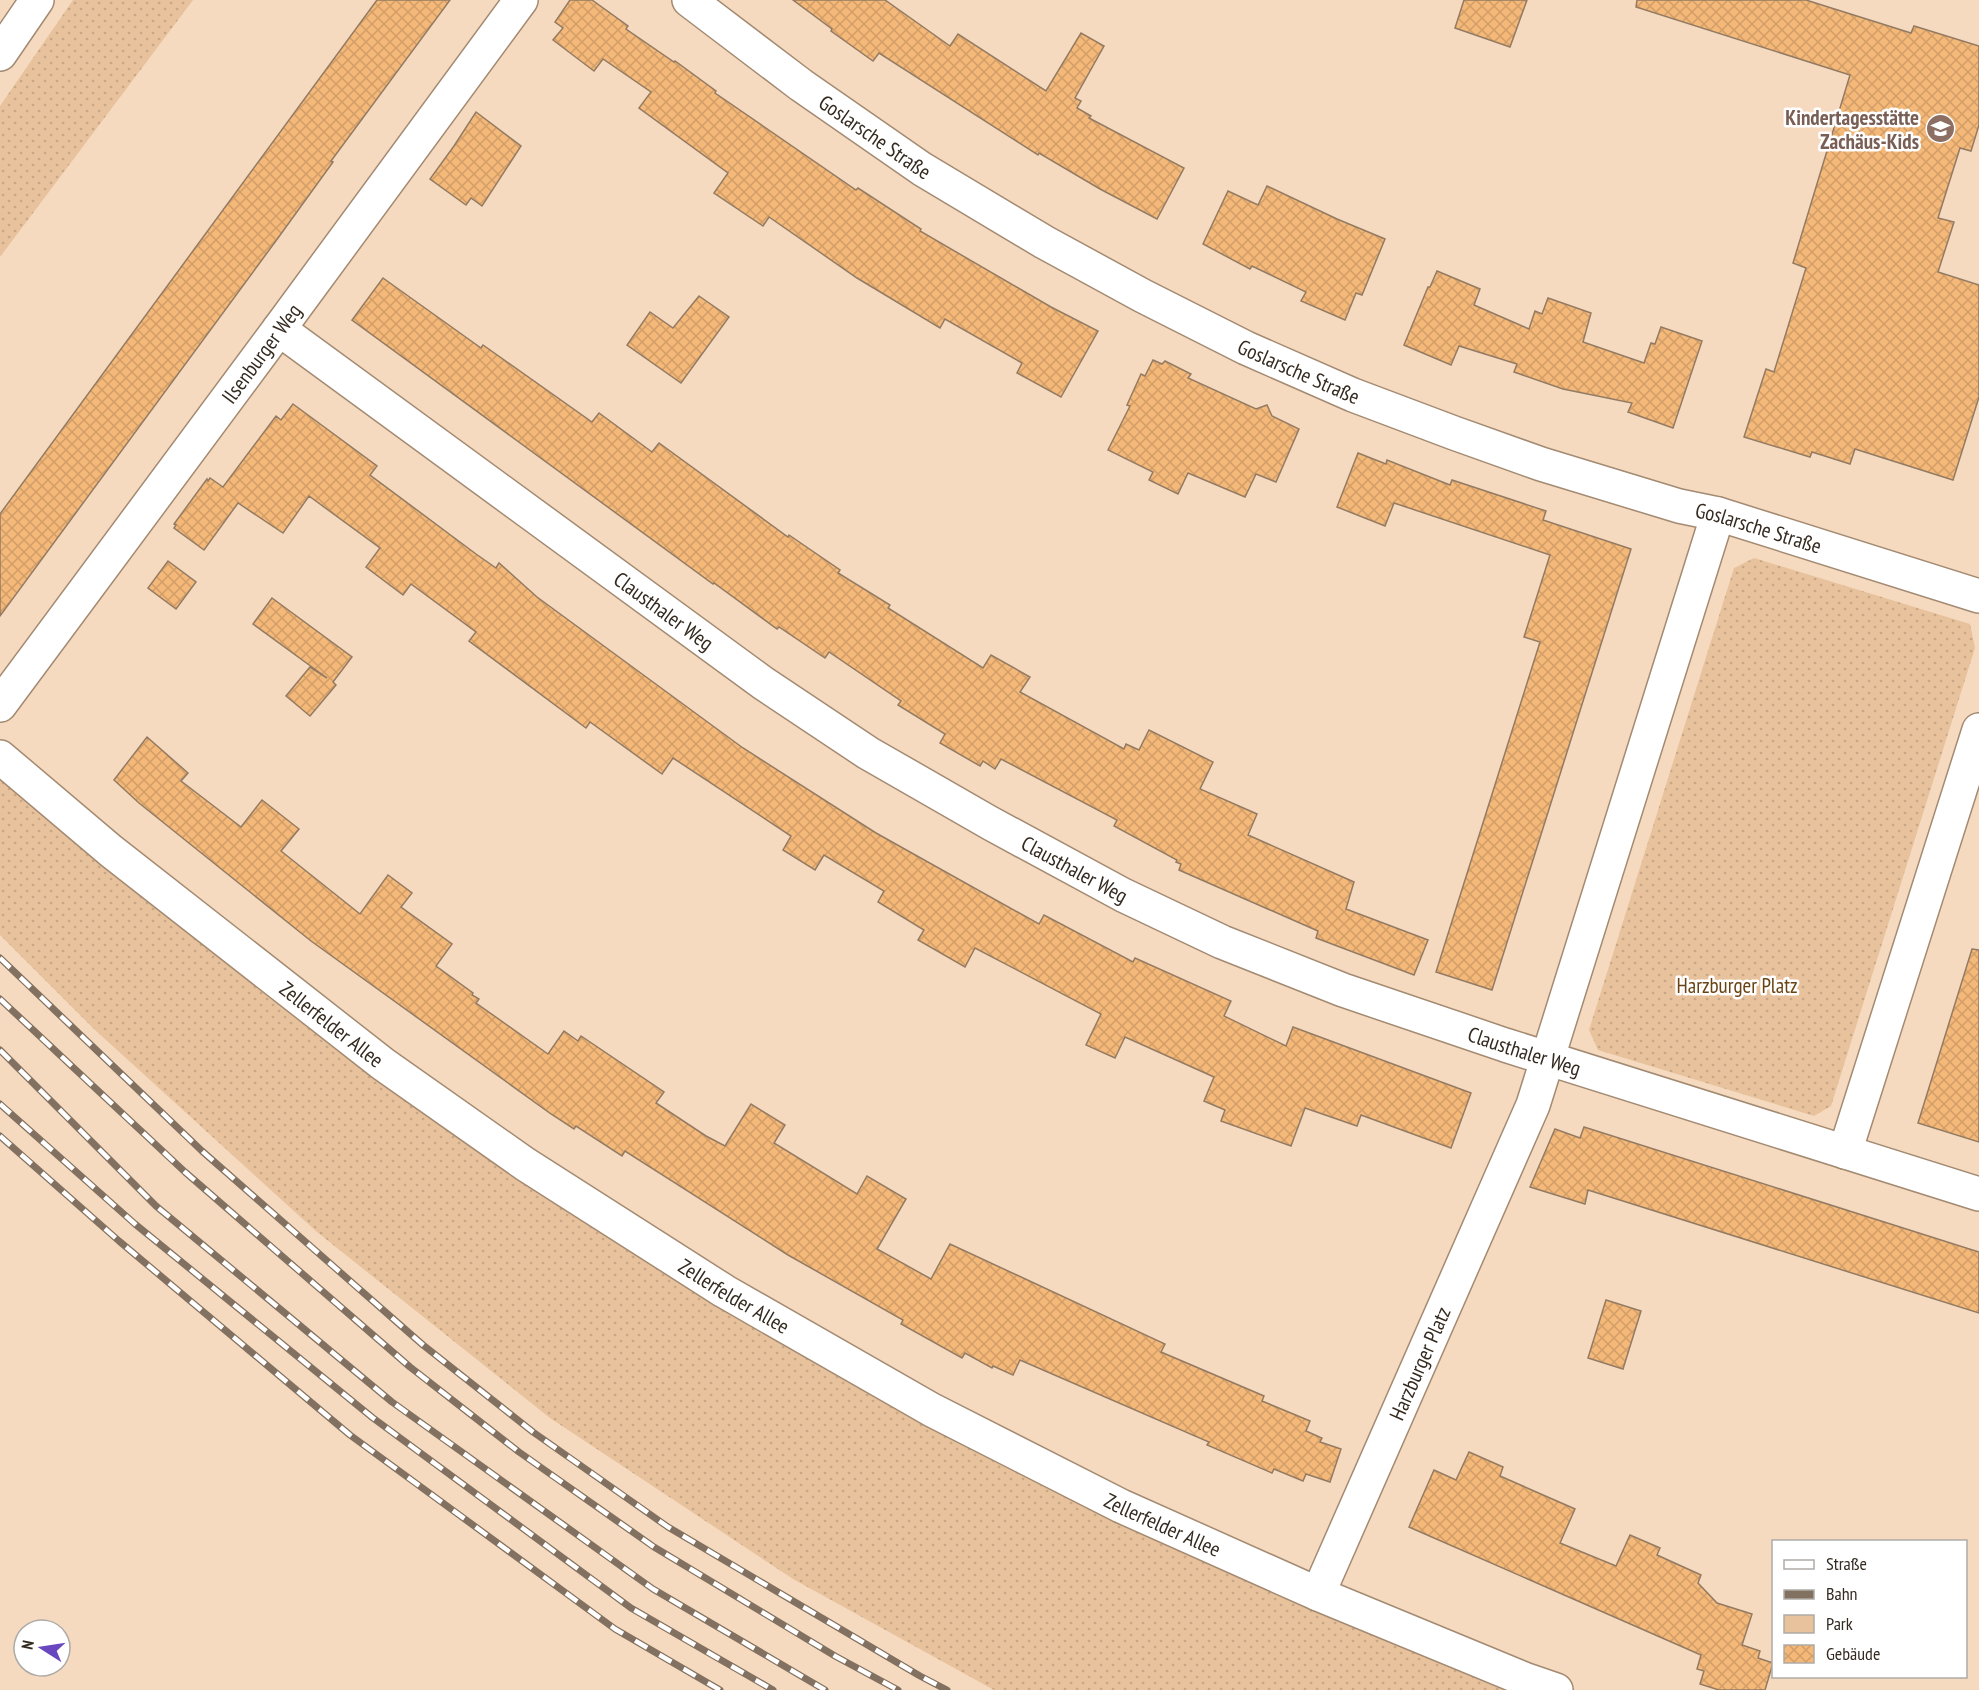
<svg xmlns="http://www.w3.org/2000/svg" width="1979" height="1690" font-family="'PT Sans Narrow',sans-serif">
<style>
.green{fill:url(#green-dots)}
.building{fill:url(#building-cross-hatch);stroke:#937b63;stroke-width:1.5}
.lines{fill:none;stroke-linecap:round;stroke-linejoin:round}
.street-casing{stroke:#a38a72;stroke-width:36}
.street{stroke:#fff;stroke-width:33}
.rail-casing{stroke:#827160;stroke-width:7}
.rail{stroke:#fff;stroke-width:4.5;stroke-dasharray:14;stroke-linecap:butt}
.labels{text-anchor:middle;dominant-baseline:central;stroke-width:5;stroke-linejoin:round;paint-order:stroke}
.education-label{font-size:21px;font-weight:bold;fill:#785e54;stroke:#fff;text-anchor:end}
.street-label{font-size:21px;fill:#342a20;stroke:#fff}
.park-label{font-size:21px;fill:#6a4312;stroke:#fff}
</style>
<defs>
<pattern id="green-dots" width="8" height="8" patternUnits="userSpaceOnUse" patternTransform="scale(1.5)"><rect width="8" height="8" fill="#e8c29c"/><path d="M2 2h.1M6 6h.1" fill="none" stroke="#c8a786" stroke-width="1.8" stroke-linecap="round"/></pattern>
<pattern id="building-cross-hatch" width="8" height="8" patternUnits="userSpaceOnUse" patternTransform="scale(1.5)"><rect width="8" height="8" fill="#f4b878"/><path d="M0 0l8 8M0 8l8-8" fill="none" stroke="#d29e68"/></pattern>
</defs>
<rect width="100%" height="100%" fill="#f5dabf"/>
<g class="green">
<path d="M73 0H193L0 257V106Z"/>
<path d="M1754 558 1970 624 1975 648 1831 1106 1814 1116 1598 1050 1589 1030 1734 568Z"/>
<path d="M0 772 718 1303 1515 1690H994L793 1579 550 1418 317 1232 94 1029 0 935Z"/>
</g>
<g class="building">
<path d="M377 0H450L331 161 333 162 278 238 0 616V514Z"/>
<path d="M570 0H592L628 26 626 29 674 62 675 61 716 91 715 93 856 190 858 188 921 229 920 231 1051 307 1098 331 1061 397 1017 373 1022 363 945 319 940 328 857 278 769 217 763 226 714 193 728 173 639 108 651 92 603 59 594 71 553 40 563 28 555 22Z"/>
<path d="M793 0H885L950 46 958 34 1046 91 1081 33 1104 46 1075 98 1081 101 1077 108 1091 116 1089 118 1184 168 1157 219 1100 189 1039 153 1038 155 879 53 873 61 831 31 832 29Z"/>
<path d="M1464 0H1527L1510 47 1455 28Z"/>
<path d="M1637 0H1806L1911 33 1914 26 1979 46V125L1971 151 1960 148 1938 218 1954 222 1938 272 1979 285V397L1953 480 1855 449 1850 464 1812 452 1810 457 1744 437 1766 369 1774 372 1806 268 1793 263 1850 75 1636 7Z"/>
<path d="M476 112 521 146 482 206 471 198 466 205 430 179 454 146Z"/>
<path d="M1267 186 1337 219 1385 239 1362 295 1356 293 1345 320 1301 301 1306 292 1252 266 1250 269 1203 244 1228 191 1258 205Z"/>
<path d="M1437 271 1480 289 1474 305 1529 329 1535 311 1542 314 1548 298 1591 313 1583 342 1644 363 1651 343 1655 344 1661 327 1702 341 1673 428 1628 412 1632 403 1563 389 1514 372 1517 364 1459 346 1451 365 1404 345 1428 287H1430Z"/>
<path d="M383 278 481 348 483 345 592 422 599 413 652 452 659 443 788 537 789 535 840 570 838 573 890 605 888 608 983 668 991 655 1030 677 1020 692 1124 749 1126 744 1139 750 1149 730 1213 762 1200 789 1257 814 1248 835 1354 882 1346 909 1428 940 1414 975 1316 938 1318 931 1179 870 1181 864 1176 862 1177 860 1114 826 1117 820 1001 759 995 769 983 761 980 766 940 743 945 734 898 705 901 701 829 652 825 658 779 627 777 629 714 583 713 584 352 320Z"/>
<path d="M699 296 729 317 681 383 627 345 650 312 673 328Z"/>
<path d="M1153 360 1162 364 1165 361 1191 374 1188 378 1256 409 1267 405 1272 416 1299 429 1276 482 1256 474 1245 497 1188 473 1178 494 1149 480 1153 472 1108 450 1130 406 1127 405 1141 374 1145 376Z"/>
<path d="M293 404 377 466 370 475 476 554 496 568 499 563 537 597 743 748 876 833 1039 924 1044 915 1133 962 1135 958 1231 1001 1224 1016 1286 1046 1293 1027 1471 1093 1451 1148 1361 1115 1357 1126 1305 1108 1291 1146 1221 1121 1225 1110 1204 1101 1214 1077 1125 1037 1115 1058 1086 1045 1101 1014 975 948 965 967 918 940 924 930 878 902 884 891 824 855 815 870 783 850 791 836 673 758 662 774 590 722 586 728 469 641 476 632 411 584 403 595 366 567 380 548 309 496 283 533 238 503 204 550 174 528 176 525 174 524 207 479 208 481 210 478 223 487 276 416 281 420Z"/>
<path d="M1358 453 1386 464 1387 460 1450 485 1452 480 1546 511 1543 520 1631 549 1492 990 1436 972 1540 642 1524 637 1550 555 1394 503 1385 526 1337 507Z"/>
<path d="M168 561 196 582 176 609 148 588Z"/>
<path d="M272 598 352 657 333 682 336 685 310 716 286 696 310 667 327 678 253 624Z"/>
<path d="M147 737 188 773 181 781 241 827 262 800 299 829 281 851 360 914 388 875 412 893 401 907 452 944 436 966 473 993 472 995 479 999 476 1003 548 1054 564 1031 578 1041 581 1036 664 1092 656 1103 706 1136 725 1146 751 1104 785 1125 774 1143 857 1194 867 1176 906 1199 877 1249 931 1279 950 1244 1165 1344 1161 1352 1264 1396 1262 1401 1310 1421 1306 1431 1322 1438 1320 1442 1341 1449 1330 1482 1306 1474 1303 1481 1274 1469 1272 1473 1207 1445 1209 1442 1020 1360 1013 1375 993 1366 992 1368 965 1353 962 1358 901 1324 903 1320 788 1255 625 1151 622 1156 576 1126 574 1129 551 1114 311 941 139 803 114 780Z"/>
<path d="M1972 949 1979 950V1142L1918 1123Z"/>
<path d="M1584 1127 1979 1252V1313L1588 1190 1585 1204 1530 1187 1555 1129 1580 1138Z"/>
<path d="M1606 1300 1641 1311 1623 1369 1588 1358Z"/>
<path d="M1469 1452 1503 1467 1500 1476 1575 1509 1560 1543 1616 1566 1630 1535 1660 1548 1657 1555 1701 1575 1698 1583 1717 1603 1752 1614 1742 1645 1760 1651 1758 1658 1773 1663 1765 1690H1719L1700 1684 1704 1671 1697 1669 1701 1655 1409 1527 1434 1470 1456 1480Z"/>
</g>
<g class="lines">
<defs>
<g id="street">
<path id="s1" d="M689 0 801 85 922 169 1044 242 1143 296 1246 348 1353 395 1454 433 1541 464 1679 506 1718 514 1979 596"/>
<path d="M0 54 37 0"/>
<path id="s2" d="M279 329 763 683 868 753 990 823 1123 895 1222 942 1343 990 1505 1045 1979 1194"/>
<path id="s3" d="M0 705 279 329 521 0"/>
<path id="s4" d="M0 757 111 851 383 1064 525 1164 724 1291 932 1410 1121 1506 1318 1594 1524 1679 1556 1690"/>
<path d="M1845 1152 1979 730"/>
<path id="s5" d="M1318 1594 1533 1105 1718 514"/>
</g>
</defs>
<use href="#street" class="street-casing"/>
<use href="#street" class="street"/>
<defs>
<g id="rail">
<path d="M0 958 202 1151 423 1345 533 1432 668 1527 920 1676 947 1690"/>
<path d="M0 999 185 1172 410 1367 519 1452 654 1547 835 1656 898 1690"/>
<path d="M0 1050 156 1206 392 1402 653 1589 825 1690"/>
<path d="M0 1104 135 1224 373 1418 631 1608 773 1690"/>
<path d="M0 1136 119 1241 350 1435 615 1629 720 1690"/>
</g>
</defs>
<use href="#rail" class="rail-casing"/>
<use href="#rail" class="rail"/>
</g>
<defs>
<symbol id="school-disc" viewBox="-11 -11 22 22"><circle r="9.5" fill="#8d6e63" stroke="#fff"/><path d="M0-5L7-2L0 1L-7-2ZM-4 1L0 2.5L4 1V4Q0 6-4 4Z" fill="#fff"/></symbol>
</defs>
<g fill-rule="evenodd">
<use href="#school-disc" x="1924" y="112" width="33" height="33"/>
</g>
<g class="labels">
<g class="education-label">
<text x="1919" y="117">Kindertagesstätte<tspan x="1919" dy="24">Zachäus-Kids</tspan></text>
</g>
<g class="street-label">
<text stroke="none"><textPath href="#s1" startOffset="231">Goslarsche Straße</textPath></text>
<text stroke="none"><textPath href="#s3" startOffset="438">Ilsenburger Weg</textPath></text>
<text stroke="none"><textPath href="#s1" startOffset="716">Goslarsche Straße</textPath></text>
<text stroke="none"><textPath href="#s1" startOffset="1202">Goslarsche Straße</textPath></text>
<text stroke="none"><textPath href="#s2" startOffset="477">Clausthaler Weg</textPath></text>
<text stroke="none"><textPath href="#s2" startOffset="963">Clausthaler Weg</textPath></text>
<text stroke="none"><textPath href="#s4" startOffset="426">Zellerfelder Allee</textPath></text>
<text stroke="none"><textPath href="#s2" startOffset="1449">Clausthaler Weg</textPath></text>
<text stroke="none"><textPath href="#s4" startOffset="912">Zellerfelder Allee</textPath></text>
<text stroke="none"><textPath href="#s5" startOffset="252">Harzburger Platz</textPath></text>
<text stroke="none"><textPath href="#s4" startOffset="1398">Zellerfelder Allee</textPath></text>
</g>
<g class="park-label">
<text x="1737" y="985">Harzburger Platz</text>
</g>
</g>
<rect x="1772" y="1540" width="195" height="138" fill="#ffffff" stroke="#aeaaa6" stroke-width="1.5"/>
<rect x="1784" y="1560" width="30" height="9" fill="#ffffff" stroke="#aeaaa6" stroke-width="1.5"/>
<text x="1826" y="1570" font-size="18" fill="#342a20">Straße</text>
<rect x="1784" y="1590" width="30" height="9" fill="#827160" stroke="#aeaaa6" stroke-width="1.5"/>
<text x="1826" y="1600" font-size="18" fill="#342a20">Bahn</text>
<rect x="1784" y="1615" width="30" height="18" fill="#e8c29c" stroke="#aeaaa6" stroke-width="1.5"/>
<text x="1826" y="1630" font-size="18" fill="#342a20">Park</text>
<rect x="1784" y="1645" width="30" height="18" fill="url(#building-cross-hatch)" stroke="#aeaaa6" stroke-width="1.5"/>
<text x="1826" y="1660" font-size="18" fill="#342a20">Gebäude</text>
<g transform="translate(42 1648) rotate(282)"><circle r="28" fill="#ffffff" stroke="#aeaaa6" stroke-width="1.5"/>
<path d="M0-4.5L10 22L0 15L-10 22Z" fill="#6847bf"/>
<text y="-9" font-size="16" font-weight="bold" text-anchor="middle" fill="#342a20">N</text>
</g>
</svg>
